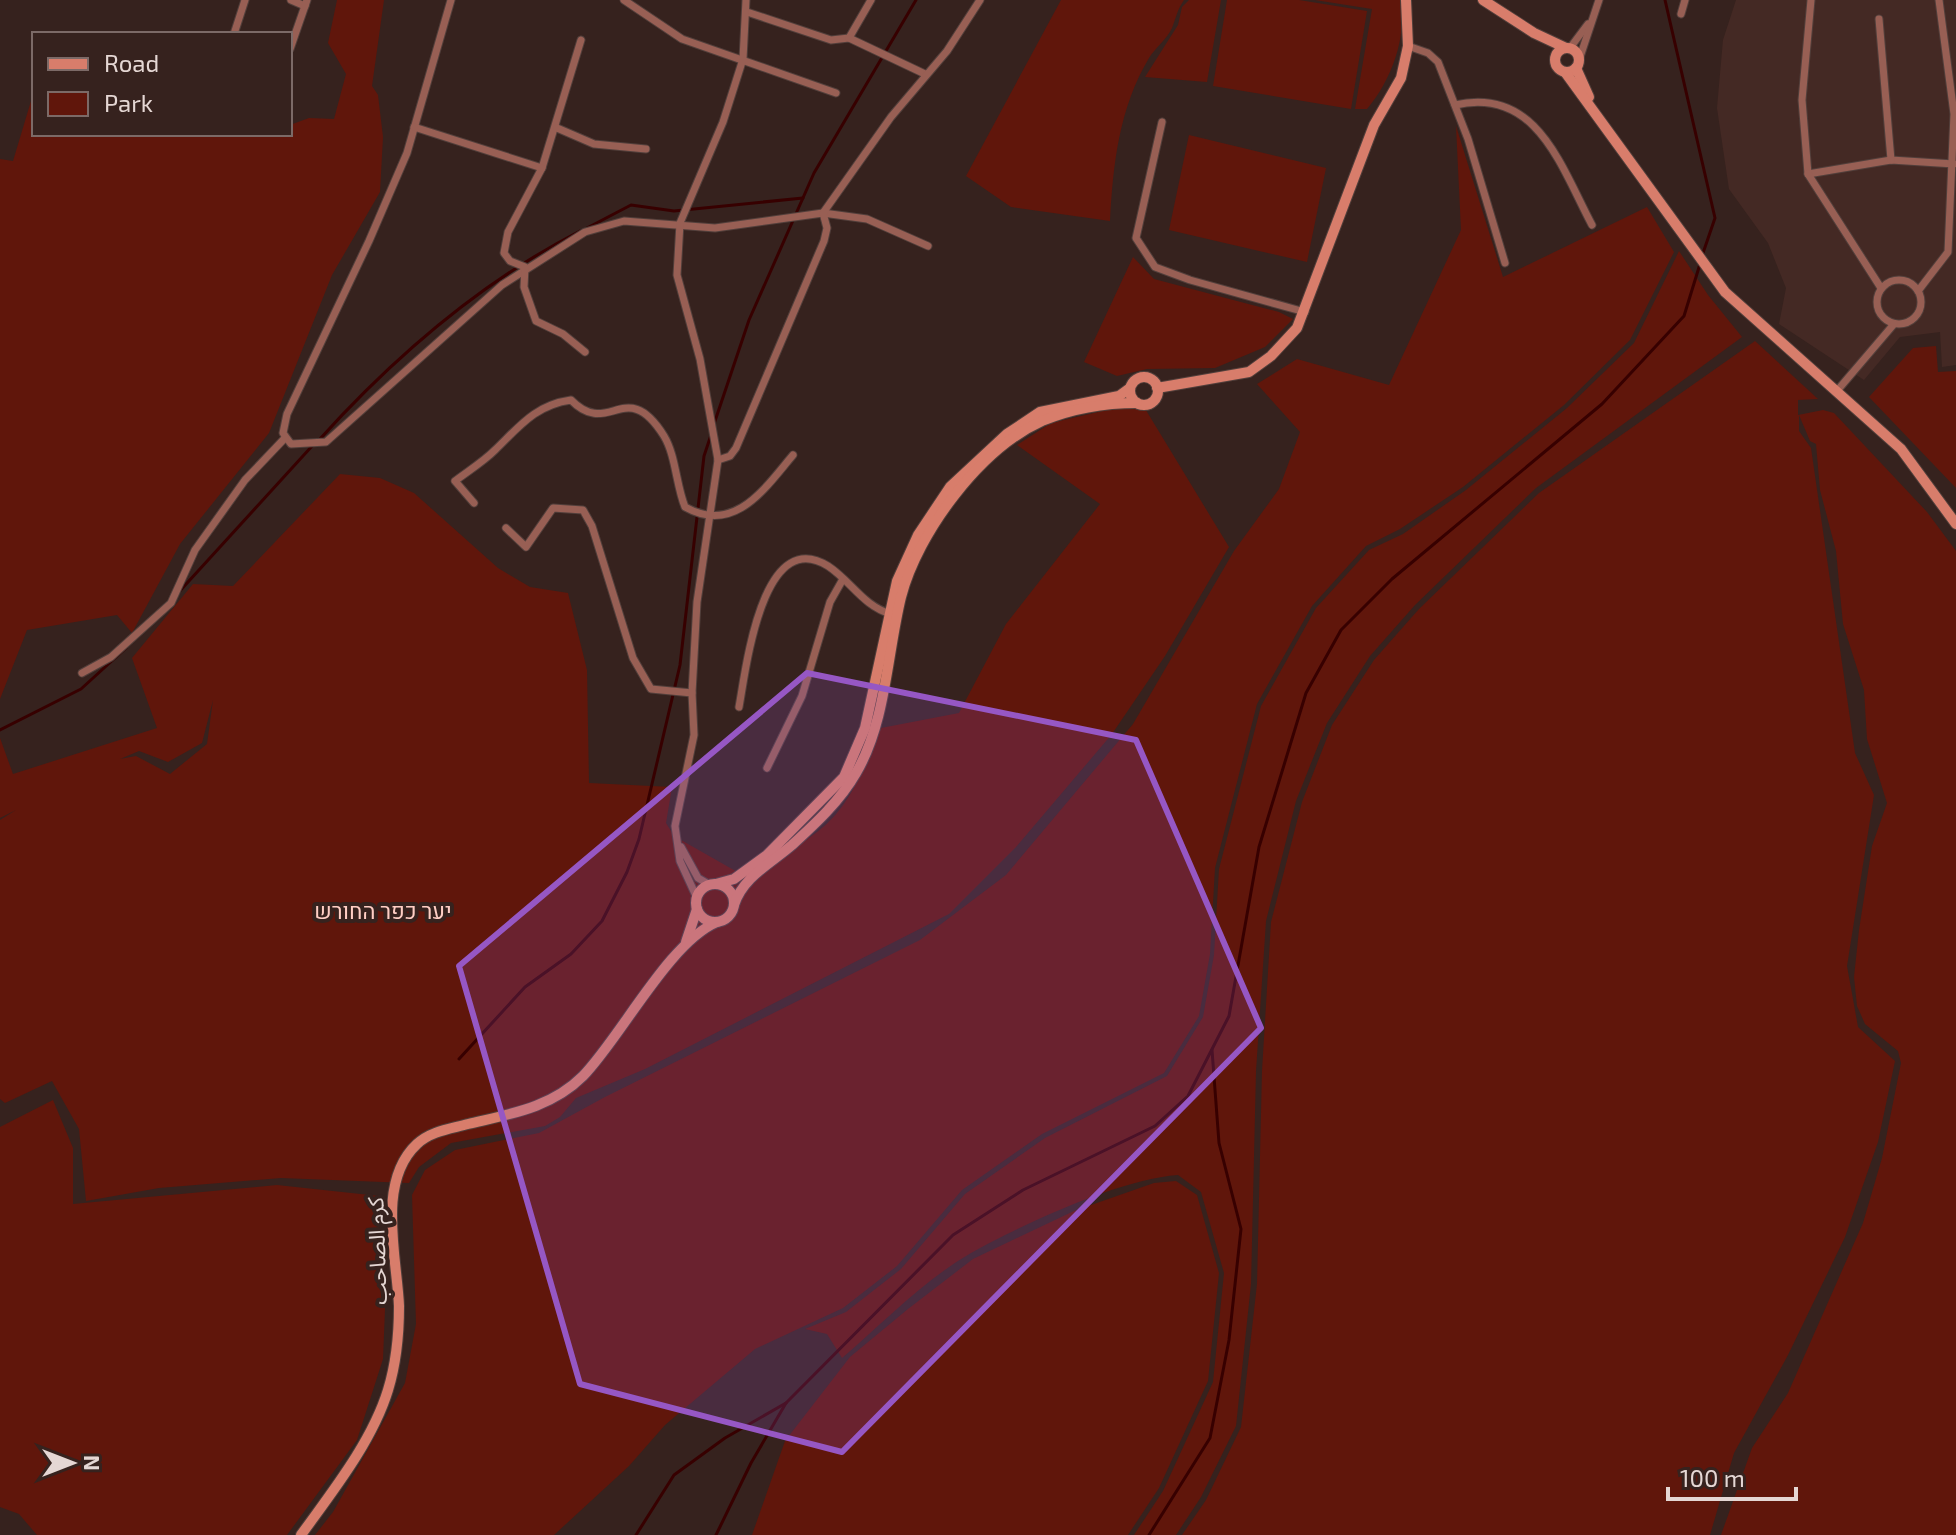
<svg xmlns="http://www.w3.org/2000/svg" width="1956" height="1535" font-family="'Exo 2','Noto Sans Arabic',Heebo,sans-serif">
<style>
.built{fill:#442924}
.green{fill:#60160b;fill-rule:evenodd}
.lines{fill:none;stroke-linecap:round;stroke-linejoin:round}
.stream{stroke:#370000;stroke-width:3}
.street-casing{stroke:#523f3b;stroke-width:9}
.secondary-casing{stroke:#523f3b;stroke-width:12}
.street{stroke:#985f54;stroke-width:7}
.secondary{stroke:#d87d6b;stroke-width:10}
.marked{fill:#9657c4;fill-opacity:0.2;stroke:#9657c4;stroke-width:6;stroke-linejoin:round}
.labels{text-anchor:middle;dominant-baseline:central;stroke-width:8;stroke-linejoin:round;paint-order:stroke}
.park-label{font-size:22px;fill:#ffcec4;stroke:#36221e}
.street-label{font-size:22px;fill:#e5d7d4;stroke:#36221e}
</style>
<rect width="100%" height="100%" fill="#36221e"/>
<path class="built" d="M1736 0H1956V365L1942 367 1940 332 1900 337 1864 380 1779 324 1786 288 1768 243 1729 189 1717 108 1723 40Z"/>
<g class="green">
<path d="M337 0H384L372 86 378 95 383 137 380 192 332 275 269 433 180 544 132 633 117 615 27 630 0 699V159L13 161 34 91V134H290V125L309 118 334 119 346 74 328 43Z"/>
<path d="M1061 0H1184C1177 10 1176 18 1172 28 1167 39 1155 48 1149 58 1119 108 1113 165 1110 221L1011 207 966 176Z"/>
<path d="M1189 0H1221L1207 82 1145 77 1178 25 1182 7Z"/>
<path d="M1227 0H1299L1367 11 1351 109 1213 86Z"/>
<path d="M1315 0H1400C1408 36 1391 81 1367 109H1355L1372 9Z"/>
<path d="M1456 126 1503 277 1647 207 1674 252 1630 340 1564 405 1463 487 1400 529 1366 546 1312 606 1257 704 1215 868 1210 954 1199 1016 1164 1073 1042 1134 962 1190 897 1266 843 1308 755 1349 665 1425 629 1466 554 1535H315L333 1512 405 1383 416 1324 412 1195 425 1170 455 1150 539 1133 605 1097 920 940 1006 875 1133 724 1234 551 1279 489 1300 432 1257 384 1297 359 1389 385 1461 230Z"/>
<path d="M1189 135 1326 168 1307 262 1169 230Z"/>
<path d="M1679 251 1708 295 1742 337 1536 488 1415 605 1370 656 1327 723 1296 801 1266 921 1256 1071 1251 1284 1236 1426 1201 1497 1176 1535H1134L1163 1491 1213 1382 1224 1273 1201 1192 1178 1175C1120 1179 1023 1224 971 1253 924 1280 883 1323 842 1358L827 1334 805 1329 846 1312 901 1269 965 1194 1045 1138 1167 1076 1203 1017 1214 955 1219 869 1261 706 1316 608 1369 550 1403 534 1466 490 1567 408 1634 343Z"/>
<path d="M1133 257 1154 279 1279 312 1293 319 1265 347 1215 368 1147 369 1117 376 1084 362Z"/>
<path d="M1755 341 1818 399 1798 400V415L1823 410 1834 413 1927 512 1956 551V1535H1721L1752 1448 1788 1393 1863 1223 1882 1158 1901 1063 1898 1051 1865 1024 1857 1006 1854 977 1859 930 1872 846 1887 803 1867 739 1864 690 1843 624 1836 551 1820 490 1816 444 1810 441 1799 415V431L1811 448 1855 753 1874 795 1847 966 1858 1027 1895 1061 1878 1142 1845 1237 1788 1355 1734 1453 1710 1535H1182L1206 1500 1241 1427 1257 1284 1262 1071 1271 922 1302 802 1332 725 1374 660 1419 609 1539 493Z"/>
<path d="M1936 346 1938 372 1956 371V488L1869 397 1913 348Z"/>
<path d="M1141 402 1229 547 1165 656 1112 734 1016 847 949 914 645 1069 576 1098 560 1117 545 1126 451 1143 419 1167 409 1183 281 1178 159 1188 86 1201 79 1129 52 1081 5 1103 0 1099V820L16 810 0 818V738L13 774 157 728 132 658 193 584 233 586 340 474 380 478 414 493 498 568 530 587 568 593 587 670 589 783 672 787 666 823 674 836 739 873C830 834 844 820 881 728L959 713 1006 624 1100 504 1017 445 1051 423ZM213 700 207 744 170 774 136 756 120 759 139 751 168 762 202 743Z"/>
<path d="M53 1100 73 1148V1204L277 1185 379 1196 385 1309 383 1359 357 1440 287 1535H37L19 1514 0 1507V1127Z"/>
<path d="M1176 1181 1197 1195 1219 1273 1208 1381 1159 1488 1128 1535H752L785 1441 850 1357 908 1309 973 1259 1074 1211 1154 1183Z"/>
</g>
<g class="lines">
<g class="stream">
<path d="M1665 0 1715 218 1702 256"/>
<path d="M587 228 631 205 674 211 803 198"/>
<path d="M714 424 749 320 814 173 916 0"/>
<path d="M319 440C394 357 481 282 580 231"/>
<path d="M178 593 313 445"/>
<path d="M0 730 81 689 126 648"/>
<path d="M459 1059 525 987 571 954 602 921 627 872 639 839 680 665 704 456 711 435"/>
<path d="M636 1535 674 1475 725 1438 786 1403"/>
<path d="M716 1535 751 1463 786 1403 953 1235 1023 1190 1155 1126 1188 1096 1229 1016 1259 847 1306 693 1341 630 1392 579 1602 404 1684 316 1700 264"/>
<path d="M1149 1535 1210 1438 1229 1340 1241 1229 1219 1143 1212 1050"/>
</g>
<defs>
<g id="street">
<path d="M291 0 305 6"/>
<path d="M451 0 407 153 369 241 287 414 283 433 291 444 326 442 502 285 585 232 624 221 715 228 823 213 867 219 928 246"/>
<path d="M624 0 682 39 836 93"/>
<path d="M1811 0 1802 100 1808 174 1891 160 1954 164"/>
<path d="M747 12 831 40 849 38 871 0"/>
<path d="M1681 14 1685 0"/>
<path d="M1879 19 1891 160"/>
<path d="M234 34 245 0"/>
<path d="M849 38 925 74"/>
<path d="M581 40 542 168 508 232 504 253 510 261 525 267 524 287 536 321 563 334 585 352"/>
<path d="M1408 46 1428 53 1438 62 1468 139 1505 263"/>
<path d="M1570 48 1588 24"/>
<path d="M290 49 307 0"/>
<path d="M1579 60 1599 0"/>
<path d="M1455 105C1537 86 1561 167 1592 225"/>
<path d="M1162 122 1136 238 1155 267 1190 280 1305 312"/>
<path d="M414 127 542 168"/>
<path d="M557 128 594 144 646 149"/>
<path d="M1808 174 1881 288"/>
<circle cx="1899" cy="302" r="22"/>
<path d="M1918 291 1948 252 1954 114 1939 0"/>
<path d="M1836 392 1894 324"/>
<path d="M718 460 730 456 736 448 824 241 827 228 823 213 891 117 947 51 980 0"/>
<path d="M474 503 455 481C468 471 483 462 495 450 519 427 535 405 571 400 609 439 626 375 664 436 676 456 676 485 685 507 735 535 765 488 793 455"/>
<path d="M506 528 526 547 553 508 583 510 592 526 633 658 651 689 692 693"/>
<path d="M82 673 111 657 171 603 195 550 245 480 285 438"/>
<path d="M739 707C746 669 762 525 828 566 851 581 863 606 891 614"/>
<path d="M767 768 802 696 830 602 843 579"/>
<path d="M681 847 698 878 710 885"/>
<path d="M697 898 680 861 675 826 694 735 692 693 697 602 718 460 700 359 677 275 680 223 723 122 743 59 746 0"/>
</g>
<g id="secondary">
<path d="M1483 0 1534 33 1566 48"/>
<circle cx="1567" cy="60" r="12"/>
<path d="M1576 68 1589 97"/>
<path d="M1565 72 1725 292 1901 449 1956 524"/>
<circle cx="1144" cy="391" r="14"/>
<path d="M1157 388 1249 372 1271 356 1297 328 1374 125 1401 78 1408 46 1406 0"/>
<path d="M716 884 734 879 767 855 844 777 865 728 897 581 918 535 950 487 1007 434 1040 412 1119 396 1130 388"/>
<circle cx="715" cy="903" r="19"/>
<path d="M734 905C743 877 770 864 792 845 815 824 840 801 856 773 886 722 887 654 901 597 918 532 980 449 1042 421 1071 409 1106 403 1137 403"/>
<path d="M686 942 697 909"/>
<path d="M301 1535C332 1492 372 1442 388 1390 396 1364 399 1334 399 1306 397 1257 376 1182 417 1144 431 1131 450 1129 468 1124 510 1114 551 1108 583 1076 621 1037 669 942 717 922"/>
</g>
</defs>
<use href="#street" class="street-casing"/>
<use href="#secondary" class="secondary-casing"/>
<use href="#street" class="street"/>
<use href="#secondary" class="secondary"/>
</g>
<path class="marked" d="M807 673 1136 740 1261 1028 842 1452 580 1384 459 966Z"/>
<g class="labels">
<g class="park-label">
<text x="383" y="910">יער כפר החורש</text>
</g>
<g class="street-label">
<text transform="translate(376 1251) rotate(-92)">كرم الصاحب</text>
</g>
</g>
<rect x="32" y="32" width="260" height="104" fill="#36221e" stroke="#7c6a67" stroke-width="2"/>
<rect x="48" y="58" width="40" height="12" fill="#d87d6b" stroke="#7c6a67" stroke-width="2"/>
<text x="104" y="72" font-size="24" fill="#e5d7d4">Road</text>
<rect x="48" y="92" width="40" height="24" fill="#60160b" stroke="#7c6a67" stroke-width="2"/>
<text x="104" y="112" font-size="24" fill="#e5d7d4">Park</text>
<g transform="translate(72 1463) rotate(90)" stroke="#36221e" stroke-width="6" paint-order="stroke">
<path d="M0-6L14 30L0 20L-14 30Z" fill="#e5d7d4"/>
<text y="-12" font-size="22" font-weight="bold" text-anchor="middle" fill="#e5d7d4">N</text>
</g>
<path d="M1668 1487v12h128v-12" fill="none" stroke="#e5d7d4" stroke-width="4"/>
<text x="1680" y="1487" font-size="24" fill="#e5d7d4" stroke="#36221e" stroke-width="6" paint-order="stroke">100 m</text>
</svg>
